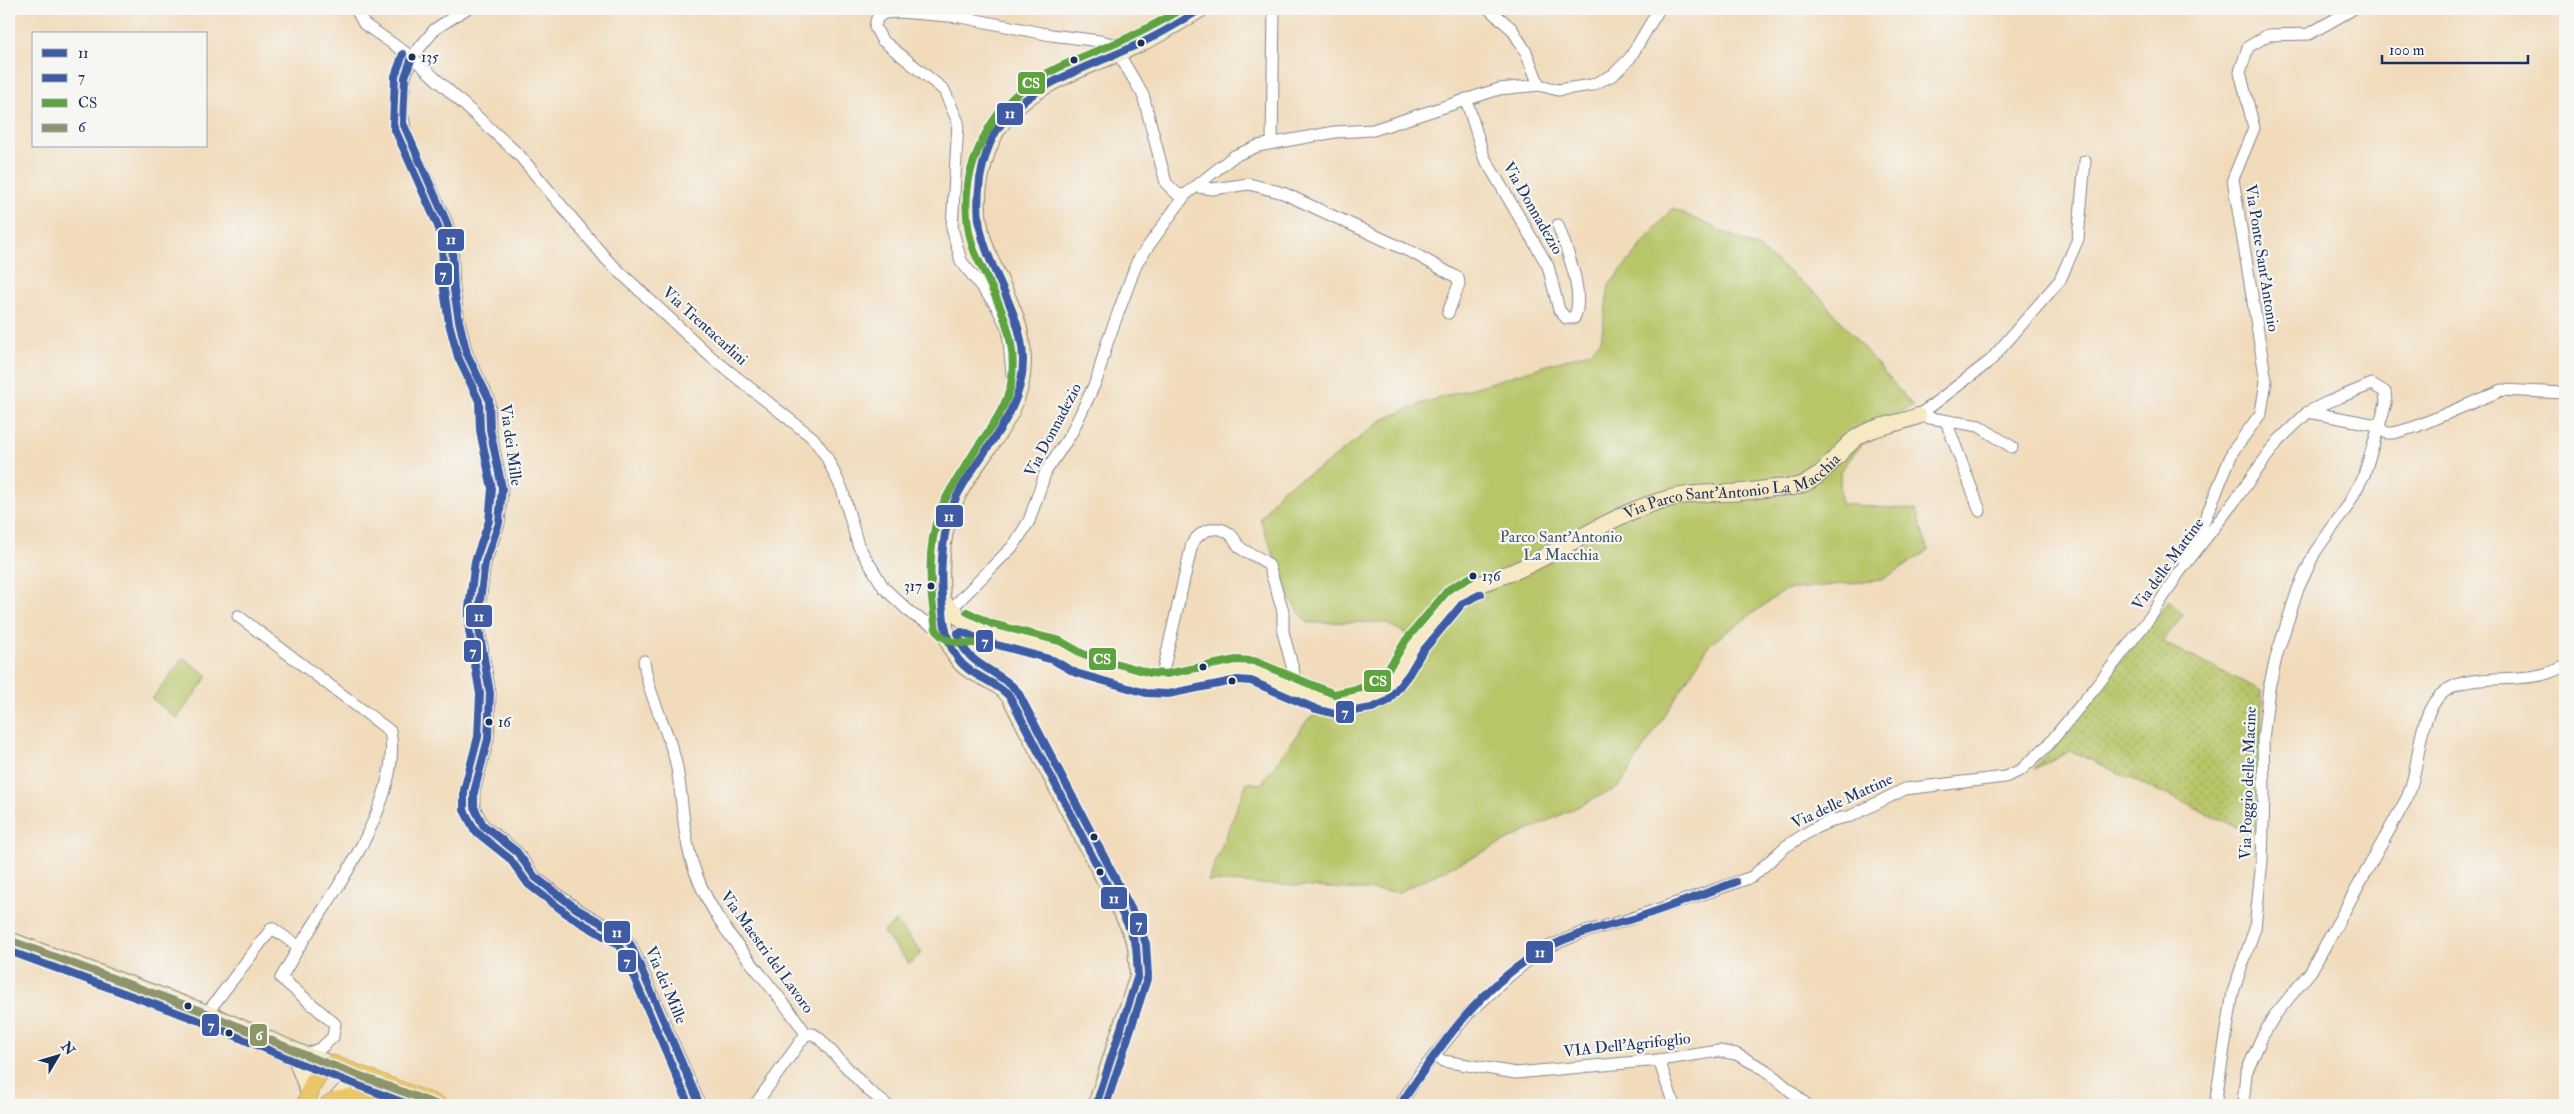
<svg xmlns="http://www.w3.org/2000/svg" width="2574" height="1114" font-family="'IM FELL Double Pica',serif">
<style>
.grass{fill:url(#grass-dots);stroke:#6a7a63}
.park{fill:#b8c568;stroke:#6a7a63}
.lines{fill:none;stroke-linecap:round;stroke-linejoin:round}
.street-casing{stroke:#86858c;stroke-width:13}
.secondary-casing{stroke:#86858c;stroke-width:18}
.primary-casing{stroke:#86858c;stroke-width:19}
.street{stroke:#fff;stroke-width:11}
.secondary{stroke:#f6e9c3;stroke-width:16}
.primary{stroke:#e9c769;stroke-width:18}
.bus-1-casing{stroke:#f6f6f2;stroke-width:11}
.bus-2-casing{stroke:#f6f6f2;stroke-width:11}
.bus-3-casing{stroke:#f6f6f2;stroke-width:11}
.bus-4-casing{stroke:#f6f6f2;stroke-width:11}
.bus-1{stroke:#3e5ba3;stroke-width:8}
.bus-2{stroke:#3e5ba3;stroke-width:8}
.bus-3{stroke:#5fa33f;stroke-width:8}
.bus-4{stroke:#8e956b;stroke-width:8}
.bus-dot{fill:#1b2f5e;stroke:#f6f6f2;stroke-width:2}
.labels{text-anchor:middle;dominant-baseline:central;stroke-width:4.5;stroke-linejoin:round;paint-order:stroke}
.bus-label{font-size:15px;fill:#1b2f5e;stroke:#f6f6f2;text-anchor:start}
.street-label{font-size:16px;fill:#1b2f5e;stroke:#f6f6f2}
.park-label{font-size:16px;fill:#425460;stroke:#f6f6f2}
.line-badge{stroke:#f6f6f2;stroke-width:2}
.badge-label{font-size:14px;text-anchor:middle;font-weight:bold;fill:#fff}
</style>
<defs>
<pattern id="grass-dots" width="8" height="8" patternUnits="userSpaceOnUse" patternTransform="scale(1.25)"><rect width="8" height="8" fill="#b8c568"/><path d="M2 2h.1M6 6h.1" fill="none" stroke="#95a059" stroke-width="1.8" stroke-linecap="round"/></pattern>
</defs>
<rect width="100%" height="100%" fill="#f6f6f2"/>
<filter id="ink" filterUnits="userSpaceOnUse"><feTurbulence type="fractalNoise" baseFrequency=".02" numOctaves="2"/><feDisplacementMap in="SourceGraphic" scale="10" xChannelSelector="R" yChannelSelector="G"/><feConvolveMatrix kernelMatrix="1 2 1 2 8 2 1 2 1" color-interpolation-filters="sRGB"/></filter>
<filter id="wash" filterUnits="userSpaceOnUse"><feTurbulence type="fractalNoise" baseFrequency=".0096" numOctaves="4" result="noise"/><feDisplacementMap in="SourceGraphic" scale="20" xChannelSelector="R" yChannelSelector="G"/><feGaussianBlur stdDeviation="1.12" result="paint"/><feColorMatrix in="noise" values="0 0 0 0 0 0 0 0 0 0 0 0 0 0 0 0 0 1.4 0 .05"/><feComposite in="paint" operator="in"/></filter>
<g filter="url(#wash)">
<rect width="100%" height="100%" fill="#f1dbbb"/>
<path class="grass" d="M2169 601 2184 615 2162 642 2262 691 2260 823 2252 834 2071 751 2034 769Z"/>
<g class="park">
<path d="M1672 208 1759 248 1821 298 1913 406 1877 424 1840 472 1841 504 1916 510 1928 551 1882 580 1785 590 1710 644 1619 787 1399 892 1208 881 1247 782 1261 784 1309 718 1324 713 1361 714 1381 703 1398 683 1406 633 1382 622 1308 623 1291 601 1260 519 1281 490 1326 464 1382 420 1420 404 1590 352 1601 340 1609 285Z"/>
<path d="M183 658 208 676 177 718 152 699Z"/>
<path d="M896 921 922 953 909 964 883 932Z"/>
</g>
</g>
<g filter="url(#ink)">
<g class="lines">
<defs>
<g id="street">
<path d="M356 9 364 24 412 57 519 155 607 260 711 357 813 438 826 456 842 489 858 545 884 588 913 615 930 624 946 627"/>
<path d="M466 9 435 29 412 57 405 77 402 112 406 134 447 223 452 243 454 290 459 321 467 354 489 399 490 429 502 488 499 523 485 563 479 609V629L490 693 488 739 474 792V807L483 825 517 852 535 877 577 909 622 935 631 945 700 1105"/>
<path d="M1489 9 1512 29 1526 52 1539 85"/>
<path d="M1118 53 1143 95 1166 183 1177 194 1185 195 1234 156 1258 146 1335 132 1373 130 1499 89 1539 85 1558 90 1592 85 1613 75 1630 58 1659 9"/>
<path d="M1466 99 1484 157 1548 266 1559 310 1566 318H1574C1586 294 1566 249 1558 225"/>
<path d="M1272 143 1274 9"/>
<path d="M1198 187 1213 189 1249 184 1283 193 1415 254 1458 278 1459 284 1448 313"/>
<path d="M1014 397 1008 329 996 305 961 261 952 228 958 122 944 90 882 40 875 27 877 18 884 13 899 12 961 17 1051 35 1100 41 1131 48"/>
<path d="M2308 412 2377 425 2386 433H2394L2415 427 2502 390 2565 393"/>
<path d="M1918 416 1990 361 2060 280 2078 239 2085 161"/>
<path d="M1918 416 1979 426 2012 447"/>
<path d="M1946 421 1980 511"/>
<path d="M2183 560 2203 524 2233 451 2261 413 2266 381 2233 179 2254 128 2240 72 2248 47 2268 35 2309 34 2353 9"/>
<path d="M950 610 1014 545 1029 521 1046 471 1071 434 1097 379 1107 343 1137 262 1185 195"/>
<path d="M644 661C648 695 666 725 675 759 684 796 681 834 695 871 717 934 771 980 806 1034"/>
<path d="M1160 684 1192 544C1201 529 1219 523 1232 536 1236 540 1237 546 1242 549 1250 555 1262 557 1269 566L1283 611V632L1294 673 1291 688"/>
<path d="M299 947 281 978 335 1024 333 1037 321 1048 305 1055"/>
<path d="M207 1013 272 928 299 947C334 892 403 799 390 731L238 616"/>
<path d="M806 1034H813L819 1038 868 1090 887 1105"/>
<path d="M1434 1056 1443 1061 1516 1073 1659 1060 1719 1051 1736 1054 1766 1070 1807 1105"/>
<path d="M1659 1060 1674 1105"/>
<path d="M755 1105 806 1034"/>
<path d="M1400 1105 1421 1072 1468 1014 1509 976 1541 950 1581 933 1627 920 1752 877 1785 847 1813 829 1833 820 1851 816 1905 789 2005 777 2021 770 2048 745 2095 688 2151 616 2178 574 2233 503 2278 441 2308 412 2328 402 2372 384 2385 392 2386 403 2364 475 2347 507 2315 552 2298 589 2277 654 2269 688 2263 740 2264 795 2262 860 2255 928 2233 992 2215 1105"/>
<path d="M2243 1105 2246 1073 2262 1037 2275 1015 2311 971 2407 798C2420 768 2416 735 2432 706 2457 661 2524 693 2565 665"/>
</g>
<g id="secondary">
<path id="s1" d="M942 600C970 636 1013 638 1055 651 1064 653 1071 660 1079 663 1104 674 1137 685 1165 684 1193 683 1222 664 1252 671 1297 681 1317 717 1371 698 1401 687 1429 613 1460 594 1481 581 1505 577 1526 566 1578 542 1629 503 1687 495 1705 492 1724 494 1742 492 1753 491 1764 489 1775 488 1782 487 1790 488 1797 486 1823 480 1836 453 1856 438 1872 426 1899 424 1918 416"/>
<path d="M955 655 959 641 968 634"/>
<path d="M9 940 207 1013 305 1055 332 1064"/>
<path d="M286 1049 296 1059 309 1093"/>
<path d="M335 1101 346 1089 351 1072"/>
<path d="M1096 1105 1138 975 1136 946 1128 925 1010 697C1000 684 986 679 971 671 950 659 945 632 943 610 940 581 940 547 948 519 965 461 1025 425 1023 359 1022 289 963 253 981 175 984 159 989 144 997 130 1028 83 1084 69 1133 47 1157 36 1179 23 1201 9"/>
</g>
<g id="primary">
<path d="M306 1105C310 1088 316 1073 332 1064L438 1105"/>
<path d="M328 1105 335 1101 395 1089"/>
</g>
</defs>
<use href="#street" class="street-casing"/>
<use href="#secondary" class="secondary-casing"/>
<use href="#primary" class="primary-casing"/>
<use href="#street" class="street"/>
<use href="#secondary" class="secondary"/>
<use href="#primary" class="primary"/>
<defs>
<g id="bus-1">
<path d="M412 57 405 77 403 123 447 223 452 243 454 290 459 321 467 354 489 399 490 429 502 488 499 523 485 563 479 609V629L490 693 488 739 474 792V807L483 825 517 852 535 877 577 909 622 935 631 945 700 1105"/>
<path d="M1096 1105 1138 975 1136 946 1128 925 1010 697C995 680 971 677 958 659 945 641 943 617 942 596 940 563 942 529 956 498 979 451 1024 415 1023 359 1022 311 989 273 980 227 977 211 978 195 980 179 983 163 988 144 997 130 1027 84 1085 69 1132 47 1156 37 1179 23 1201 9"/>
<path d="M1400 1105C1440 1045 1487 977 1553 945 1579 932 1608 926 1636 918 1670 907 1703 894 1736 882"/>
</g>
<g id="bus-2">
<path d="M403 54 395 76 393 125 438 226 442 244 444 290 449 323 458 357 479 401 480 430 492 489 489 521 475 561 469 608V630L480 694 478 737 464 790V810L475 831 510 859 528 884 571 917 616 943 622 950 689 1105"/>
<path d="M9 951 203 1022 301 1064 410 1105"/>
<path d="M1106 1105 1148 976 1146 944 1137 920 1018 692C999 669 964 666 958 633L962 632 986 642 1053 660 1076 673 1146 693 1168 694 1238 680 1251 681 1316 709 1335 714 1372 708 1388 701 1409 674 1422 652 1463 603 1481 594"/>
</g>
<g id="bus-3">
<path d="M967 612 992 624 1060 641 1083 654 1150 673 1166 674 1236 660 1254 661 1334 694 1375 685 1393 662 1406 640 1449 589 1473 576"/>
<path d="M989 643C973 643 944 647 936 629 930 591 926 548 940 511 949 489 963 471 975 451 989 430 1006 409 1011 384 1020 336 994 294 975 253 965 228 964 195 971 170 995 89 1043 73 1114 44 1138 34 1160 22 1182 9"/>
</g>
<path id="bus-4" d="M9 940 207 1013 305 1055 438 1105"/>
</defs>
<use href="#bus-1" class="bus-1-casing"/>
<use href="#bus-2" class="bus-2-casing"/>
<use href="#bus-3" class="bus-3-casing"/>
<use href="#bus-4" class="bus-4-casing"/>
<use href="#bus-1" class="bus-1"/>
<use href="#bus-2" class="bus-2"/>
<use href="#bus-3" class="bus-3"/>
<use href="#bus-4" class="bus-4"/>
</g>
</g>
<g class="bus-dot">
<circle cx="1141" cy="43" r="4.5"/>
<circle cx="412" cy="57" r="4.5"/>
<circle cx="1074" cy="60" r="4.5"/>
<circle cx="1473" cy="576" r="4.5"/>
<circle cx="931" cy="586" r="4.5"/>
<circle cx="1203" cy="667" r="4.5"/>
<circle cx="1232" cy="681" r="4.5"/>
<circle cx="489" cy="722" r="4.5"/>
<circle cx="1094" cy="837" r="4.5"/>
<circle cx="1100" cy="872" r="4.5"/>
<circle cx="188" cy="1006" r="4.5"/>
<circle cx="229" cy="1033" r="4.5"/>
</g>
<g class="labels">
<g class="bus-label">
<text x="421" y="57">135</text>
<text x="1482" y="576">136</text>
<text x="922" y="586" text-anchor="end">317</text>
<text x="498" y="722">16</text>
</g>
<g class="street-label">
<text transform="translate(1533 208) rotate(60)">Via Donnadezio</text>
<text transform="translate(2262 258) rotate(81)">Via Ponte Sant'Antonio</text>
<text transform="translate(705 326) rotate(42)">Via Trentacarlini</text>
<text transform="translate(1053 430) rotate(-62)">Via Donnadezio</text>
<text transform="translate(511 445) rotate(82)">Via dei Mille</text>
<text stroke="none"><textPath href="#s1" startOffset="892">Via Parco Sant'Antonio La Macchia</textPath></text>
<text transform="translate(2168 564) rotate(-54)">Via delle Mattine</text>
<text transform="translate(2248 783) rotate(-88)">Via Poggio delle Macine</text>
<text transform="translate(1842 801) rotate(-25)">Via delle Mattine</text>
<text transform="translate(767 952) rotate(54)">Via Maestri del Lavoro</text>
<text transform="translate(666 985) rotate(67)">Via dei Mille</text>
<text transform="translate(1627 1045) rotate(-6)">VIA Dell'Agrifoglio</text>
</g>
<g class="park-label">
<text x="1561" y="537">Parco Sant'Antonio<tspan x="1561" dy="18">La Macchia</tspan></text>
</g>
</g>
<g class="line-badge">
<rect x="1017" y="71" width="29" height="24" rx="5" fill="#5fa33f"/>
<rect x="996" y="102" width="28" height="24" rx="5" fill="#3e5ba3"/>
<rect x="437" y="228" width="28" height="24" rx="5" fill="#3e5ba3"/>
<rect x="434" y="262" width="19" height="24" rx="5" fill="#3e5ba3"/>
<rect x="935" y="504" width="29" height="24" rx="5" fill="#3e5ba3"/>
<rect x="465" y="604" width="28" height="24" rx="5" fill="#3e5ba3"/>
<rect x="975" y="629" width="19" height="24" rx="5" fill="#3e5ba3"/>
<rect x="463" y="639" width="19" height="24" rx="5" fill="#3e5ba3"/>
<rect x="1088" y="647" width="29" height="24" rx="5" fill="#5fa33f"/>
<rect x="1363" y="669" width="29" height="24" rx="5" fill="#5fa33f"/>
<rect x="1335" y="700" width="20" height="24" rx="5" fill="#3e5ba3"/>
<rect x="1100" y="886" width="28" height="24" rx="5" fill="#3e5ba3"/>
<rect x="1129" y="912" width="19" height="24" rx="5" fill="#3e5ba3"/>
<rect x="603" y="920" width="28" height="24" rx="5" fill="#3e5ba3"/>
<rect x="1525" y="940" width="29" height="24" rx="5" fill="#3e5ba3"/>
<rect x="617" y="949" width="20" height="24" rx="5" fill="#3e5ba3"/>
<rect x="201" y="1013" width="19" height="24" rx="5" fill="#3e5ba3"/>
<rect x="249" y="1023" width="19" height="24" rx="5" fill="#8e956b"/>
</g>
<g class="badge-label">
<text x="1031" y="88">CS</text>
<text x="1010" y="118">11</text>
<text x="451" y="244">11</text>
<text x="443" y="279">7</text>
<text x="949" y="521">11</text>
<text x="479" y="621">11</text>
<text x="985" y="646">7</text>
<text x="473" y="656">7</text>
<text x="1102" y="664">CS</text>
<text x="1378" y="686">CS</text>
<text x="1345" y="717">7</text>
<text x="1114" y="903">11</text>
<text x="1139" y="929">7</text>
<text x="617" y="937">11</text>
<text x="1540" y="957">11</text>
<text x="627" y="966">7</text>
<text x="211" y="1030">7</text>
<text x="259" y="1040">6</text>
</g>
<rect width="2574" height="1114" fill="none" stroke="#f6f6f2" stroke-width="30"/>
<rect x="32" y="32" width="175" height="115" fill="#f6f6f2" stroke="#9ea6b7"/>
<rect x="42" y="49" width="25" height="8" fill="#3e5ba3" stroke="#9ea6b7"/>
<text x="78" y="58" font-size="15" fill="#1b2f5e">11</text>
<rect x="42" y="74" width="25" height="8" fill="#3e5ba3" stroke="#9ea6b7"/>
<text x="78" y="82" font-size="15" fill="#1b2f5e">7</text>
<rect x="42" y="99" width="25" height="8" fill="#5fa33f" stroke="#9ea6b7"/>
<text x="78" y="108" font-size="15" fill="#1b2f5e">CS</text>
<rect x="42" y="124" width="25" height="8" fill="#8e956b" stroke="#9ea6b7"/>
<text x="78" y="132" font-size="15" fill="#1b2f5e">6</text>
<g transform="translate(58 1056) rotate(52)" stroke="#f6f6f2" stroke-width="4" paint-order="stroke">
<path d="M0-4L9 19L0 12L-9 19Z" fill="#1b2f5e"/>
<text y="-8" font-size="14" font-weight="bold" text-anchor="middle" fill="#1b2f5e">N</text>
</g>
<path d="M2382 55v8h146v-8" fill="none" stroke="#1b2f5e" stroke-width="2.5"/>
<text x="2389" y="55" font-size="15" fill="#1b2f5e" stroke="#f6f6f2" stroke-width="4" paint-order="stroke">100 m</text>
</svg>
